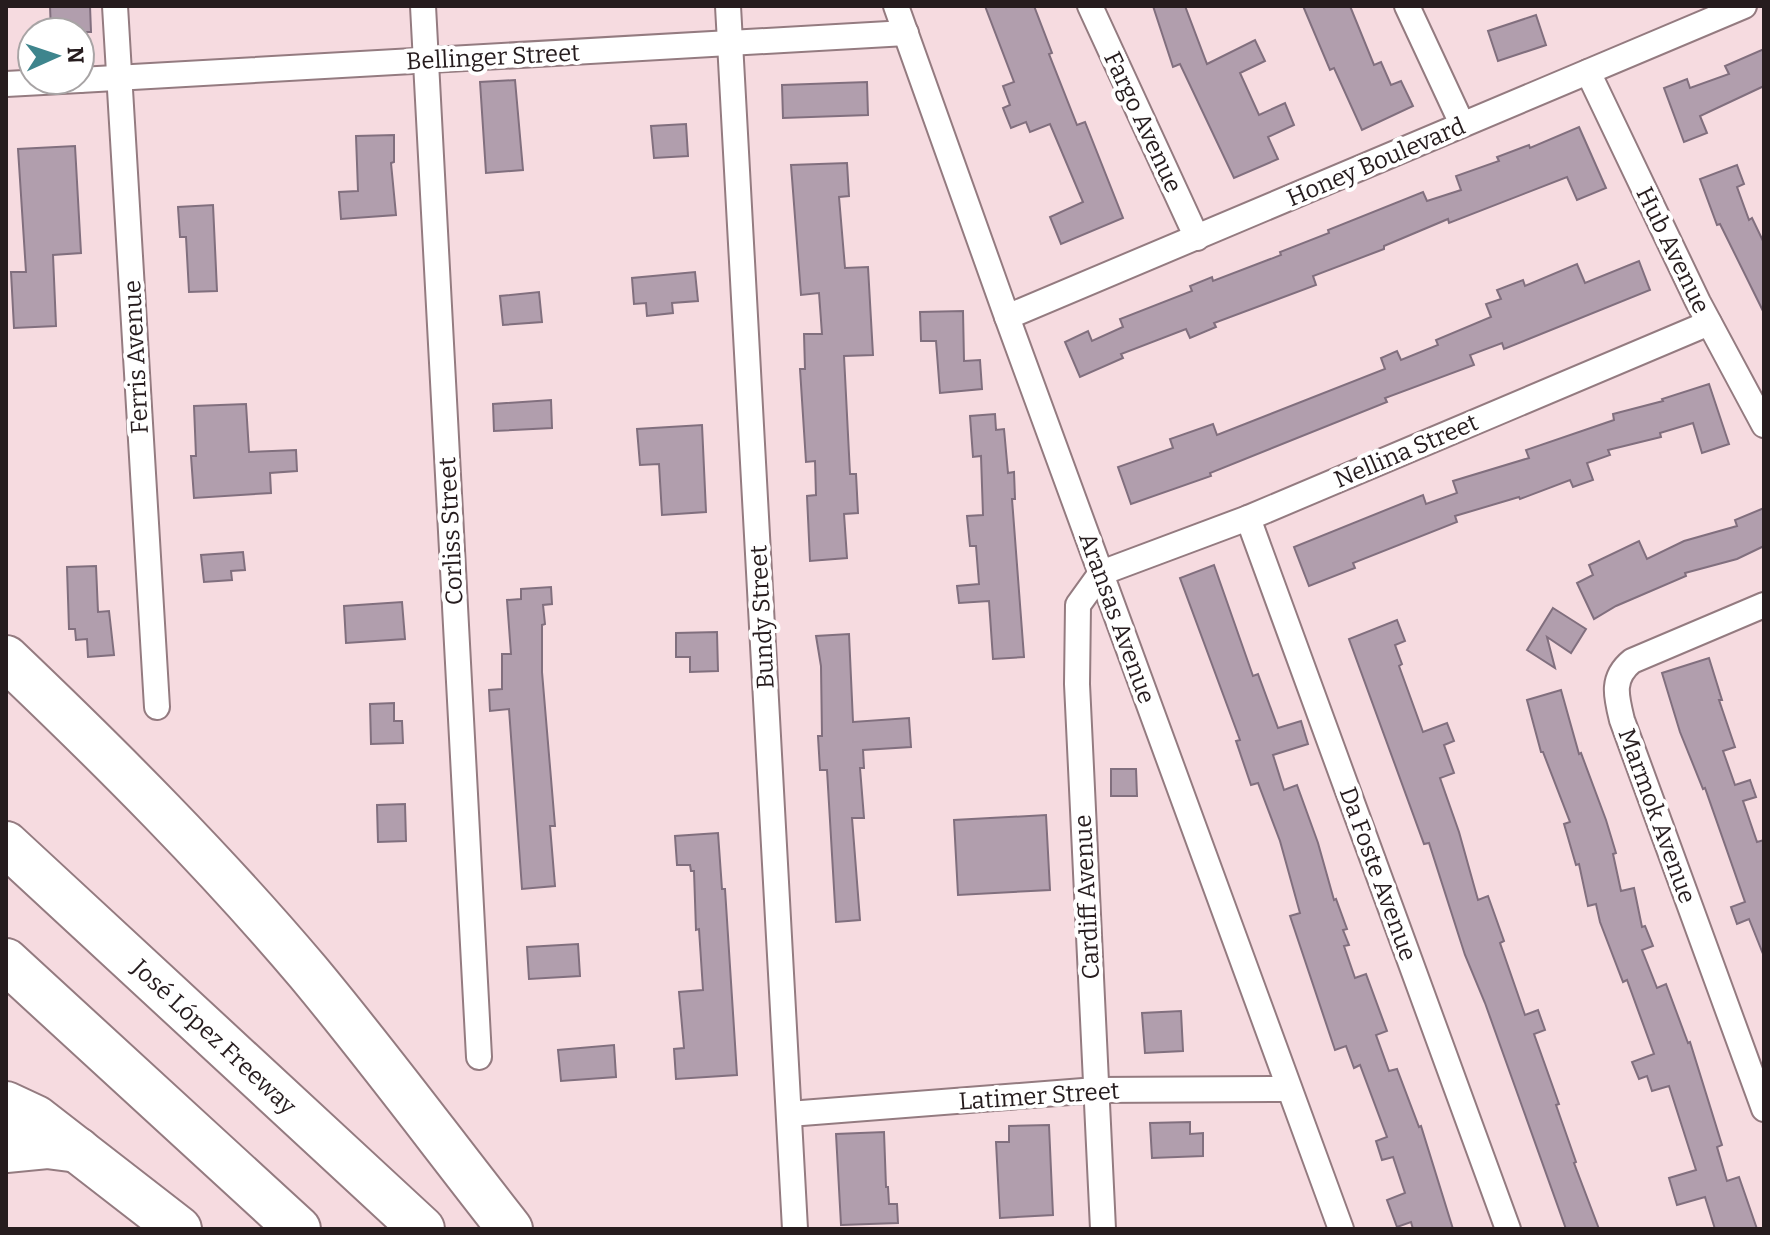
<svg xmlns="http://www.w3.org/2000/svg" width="1770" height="1235" font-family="Bitter,serif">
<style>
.building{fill:#b19ead;stroke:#816f7e;stroke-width:2}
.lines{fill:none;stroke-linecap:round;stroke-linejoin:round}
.minor-casing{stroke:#947b80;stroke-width:28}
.motorway-casing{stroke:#947b80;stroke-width:48}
.minor{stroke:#fff;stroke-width:24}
.motorway{stroke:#fff;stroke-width:44}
.labels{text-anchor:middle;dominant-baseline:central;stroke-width:8;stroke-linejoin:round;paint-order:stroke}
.street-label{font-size:24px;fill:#261c1e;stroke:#fff}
</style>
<rect width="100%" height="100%" fill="#f6dbe0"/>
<g class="building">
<path d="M50 6H90L91 32H51Z"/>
<path d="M985 6H1034L1052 53 1049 54 1077 125 1085 122 1123 218 1061 244 1050 217 1083 202 1050 124 1030 132 1026 122 1011 128 1003 108 1010 105 1003 86 1014 82Z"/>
<path d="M1153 6H1185L1207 64 1255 40 1265 61 1240 73 1259 115 1285 103 1294 125 1268 137 1278 159 1234 178 1180 64 1173 67Z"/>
<path d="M1303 6H1350L1374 65 1381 62 1391 85 1401 81 1413 106 1362 130 1334 68 1330 70Z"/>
<path d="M1536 15 1546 45 1498 61 1488 31Z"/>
<path d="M1764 49V86L1700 116 1707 133 1684 142 1664 88 1687 79 1690 88 1729 74 1725 66Z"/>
<path d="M515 80 523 170 486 173 480 82Z"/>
<path d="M867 82 868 115 783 118 782 85Z"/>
<path d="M686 124 688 156 654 158 651 126Z"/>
<path d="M1579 127 1606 188 1577 200 1567 177 1449 223 1448 219 1384 246V249L1313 276 1316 285 1214 323 1216 327 1190 338 1186 329 1121 354 1123 358 1080 377 1065 342 1088 331 1092 341 1123 327 1120 319 1192 291 1190 286 1212 277 1213 281 1281 255 1280 252 1329 233 1328 230 1423 192 1427 201 1461 190 1456 176 1499 161 1497 157 1529 145 1530 148Z"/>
<path d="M394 135V162L391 163 396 215 341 219 339 192 358 191 356 136Z"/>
<path d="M75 146 81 253 53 255 56 326 14 328 11 272H26L18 149Z"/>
<path d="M847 163 849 196 839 197 845 268 868 267 873 355 844 356 850 474H856L858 513 844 514 847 558 810 561 807 496 816 495 815 461 806 462 800 369H805L804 334H822L819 293 801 295 791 165Z"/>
<path d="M1737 165 1744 184 1737 187 1749 220 1752 218 1764 243V313L1720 224 1717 225 1700 179Z"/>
<path d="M213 205 217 291 189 292 186 237H180L178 207Z"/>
<path d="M1639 261 1650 290 1504 349 1502 343 1470 355 1474 365 1385 398 1387 402 1210 473 1211 476 1131 504 1118 467 1173 448 1170 439 1213 424 1217 435 1385 369 1381 358 1397 351 1401 360 1438 345 1436 340 1491 317 1486 304 1501 299 1497 290 1523 280 1525 286 1577 264 1585 283Z"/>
<path d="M695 272 698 301 672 303 673 313 647 316 646 303 634 304 632 278Z"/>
<path d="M539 292 542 322 503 325 500 296Z"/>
<path d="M963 311 964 361 980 360 982 389 940 393 936 341H921L920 312Z"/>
<path d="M1709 384 1729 444 1702 453 1693 423 1660 433 1661 437 1608 450 1610 455 1587 463 1593 480 1573 487 1570 480 1520 499 1519 497 1455 516 1457 522 1353 563 1355 568 1309 586 1294 547 1423 495 1426 504 1457 493 1453 481 1529 458 1526 450 1614 420 1613 414 1663 401 1662 399Z"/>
<path d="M551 400 552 428 494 431 493 404Z"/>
<path d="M246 404 249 452 296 450 297 471 270 473 271 493 194 498 191 456H196L194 406Z"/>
<path d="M995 414 996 430 1004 429 1008 473 1014 472 1015 499H1012L1024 657 993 659 989 601 959 603 957 586 979 584 976 546H970L967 516 983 515 981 456 973 457 970 416Z"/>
<path d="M702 425 706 512 662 515 659 464 640 465 637 429Z"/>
<path d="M1764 508V546L1737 559 1685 573 1686 576 1616 606 1594 619 1577 583 1593 575 1589 565 1639 541 1647 559 1684 541 1737 526 1735 520Z"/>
<path d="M243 552 245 570 231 571 232 580 204 582 201 555Z"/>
<path d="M1214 565 1253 676 1258 674 1278 728 1301 721 1308 744 1273 755 1284 790 1297 785 1318 843 1334 900 1336 899 1347 929 1343 930 1349 945 1344 946 1355 978 1366 974 1387 1031 1376 1035 1389 1071 1397 1069 1419 1127 1421 1126 1453 1229H1413L1411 1222 1397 1227 1387 1200 1405 1193 1393 1157 1382 1160 1376 1141 1387 1137 1360 1065 1354 1068 1346 1046 1335 1050 1290 916 1300 913 1280 841 1258 783 1251 785 1236 741 1240 740 1180 578Z"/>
<path d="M96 566 98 612 109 611 114 655 88 657 87 639 76 640 75 629H69L67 567Z"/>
<path d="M551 587 552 604 543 605 545 624 542 625V672L555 826H550L555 886 522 889 509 709 490 711 489 690 502 689V654H511L507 600 521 599V589Z"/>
<path d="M402 602 405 639 346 643 344 606Z"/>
<path d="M1553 608 1586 629 1571 653 1547 637 1555 668 1527 650Z"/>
<path d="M1397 620 1405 641 1395 645 1402 664 1399 666 1423 732 1447 723 1454 741 1444 745 1454 773 1440 778 1459 832 1478 900 1488 896 1504 941 1500 943 1525 1015 1538 1010 1545 1030 1534 1034 1559 1104 1556 1105 1576 1162 1574 1163 1599 1229H1566L1485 1003 1465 955 1429 843 1424 844 1349 639Z"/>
<path d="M717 632 718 671 690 672V657H676V633Z"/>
<path d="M849 634 853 722 909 718 911 747 863 750 864 768H860L864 818H852L860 920 836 922 827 770H820L818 736H822L821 666 816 636Z"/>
<path d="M1709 658 1722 700H1719L1735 747 1723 751 1735 785 1750 780 1756 797 1743 801 1757 842 1764 840 1763 954 1749 919 1737 924 1731 907 1745 902 1705 788 1703 789 1680 732 1662 673Z"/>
<path d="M1561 690 1579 754 1581 753 1606 820 1616 853 1613 854 1621 891 1634 888 1642 927 1645 926 1653 946 1642 950 1657 988 1666 984 1688 1043 1690 1042 1722 1145 1717 1147 1727 1181 1739 1177 1757 1229H1715L1705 1197 1677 1205 1669 1178 1696 1170 1669 1086 1652 1091 1647 1076 1639 1079 1632 1062 1654 1054 1627 980 1623 982 1600 922 1596 904 1588 906 1579 864 1576 865 1564 824 1570 822 1543 752H1541L1527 700Z"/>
<path d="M394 703V721H402L403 743 371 744 370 704Z"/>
<path d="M1111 769H1136L1137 796H1111Z"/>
<path d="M405 804 406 841 378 842 377 805Z"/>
<path d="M1046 815 1050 890 958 895 954 820Z"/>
<path d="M718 833 722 889H725L737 1075 676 1079 674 1049 684 1048 679 992 703 990 699 929 696 930 694 871H691L690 865H677L675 836Z"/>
<path d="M578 944 580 976 529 979 527 947Z"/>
<path d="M1181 1011 1183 1051 1145 1053 1142 1013Z"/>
<path d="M614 1045 616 1077 561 1081 558 1050Z"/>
<path d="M1190 1122V1134L1203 1133V1156L1152 1158 1150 1123Z"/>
<path d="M1049 1125 1053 1215 1000 1218 996 1142H1009V1126Z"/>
<path d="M884 1132 886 1187H888L889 1204H897L898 1223 841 1225 836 1134Z"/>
</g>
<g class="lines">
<defs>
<g id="minor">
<path d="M115 6 157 707"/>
<path d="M423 6 479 1057"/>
<path d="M728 6 795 1229"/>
<path d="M896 6 1007 317 1341 1229"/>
<path d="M1090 6 1197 238"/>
<path d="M1407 6 1462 124"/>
<path d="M1588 72 1698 302 1764 425"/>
<path d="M80 80 906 33"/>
<path d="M6 84 80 80"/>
<path d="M1007 317 1744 6"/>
<path d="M1248 518 1508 1229"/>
<path d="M1764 605 1632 661C1611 678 1616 696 1622 720L1764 1109"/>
<path d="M789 1114 1096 1090 1289 1089"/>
<path d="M1103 1229 1077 684 1078 605 1101 573 1248 518 1709 323"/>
</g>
<g id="motorway">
<path d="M6 658C111 758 214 861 308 972 378 1056 443 1144 510 1229"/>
<path d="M6 844 422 1229"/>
<path d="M6 961 298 1229"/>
<path d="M6 1104 36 1118 179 1229"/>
<path d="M6 1150 47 1146 78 1150"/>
</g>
</defs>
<use href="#minor" class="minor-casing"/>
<use href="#motorway" class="motorway-casing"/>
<use href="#minor" class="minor"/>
<use href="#motorway" class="motorway"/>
</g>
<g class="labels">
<g class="street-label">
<text transform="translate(493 57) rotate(-3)">Bellinger Street</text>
<text transform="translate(1143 122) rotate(65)">Fargo Avenue</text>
<text transform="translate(1376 162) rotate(-23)">Honey Boulevard</text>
<text transform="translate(1673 250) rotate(64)">Hub Avenue</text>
<text transform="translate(136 357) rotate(-93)">Ferris Avenue</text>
<text transform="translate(1406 451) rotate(-23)">Nellina Street</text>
<text transform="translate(451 531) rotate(-93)">Corliss Street</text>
<text transform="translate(762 617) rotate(-93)">Bundy Street</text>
<text transform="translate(1117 618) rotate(70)">Aransas Avenue</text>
<text transform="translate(1657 816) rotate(70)">Marmok Avenue</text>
<text transform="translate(1378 874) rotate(70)">Da Foste Avenue</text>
<text transform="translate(1087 897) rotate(-93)">Cardiff Avenue</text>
<text transform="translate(214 1037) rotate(43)">José López Freeway</text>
<text transform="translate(1039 1096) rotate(-4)">Latimer Street</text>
</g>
</g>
<rect width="1770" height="1235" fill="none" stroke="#261c1e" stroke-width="16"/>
<g transform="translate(56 56) rotate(87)"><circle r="38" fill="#ffffff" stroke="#a8a4a5" stroke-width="2"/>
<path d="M0-6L14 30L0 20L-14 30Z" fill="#3e858d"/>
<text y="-12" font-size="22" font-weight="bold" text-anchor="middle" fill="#261c1e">N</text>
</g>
</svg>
